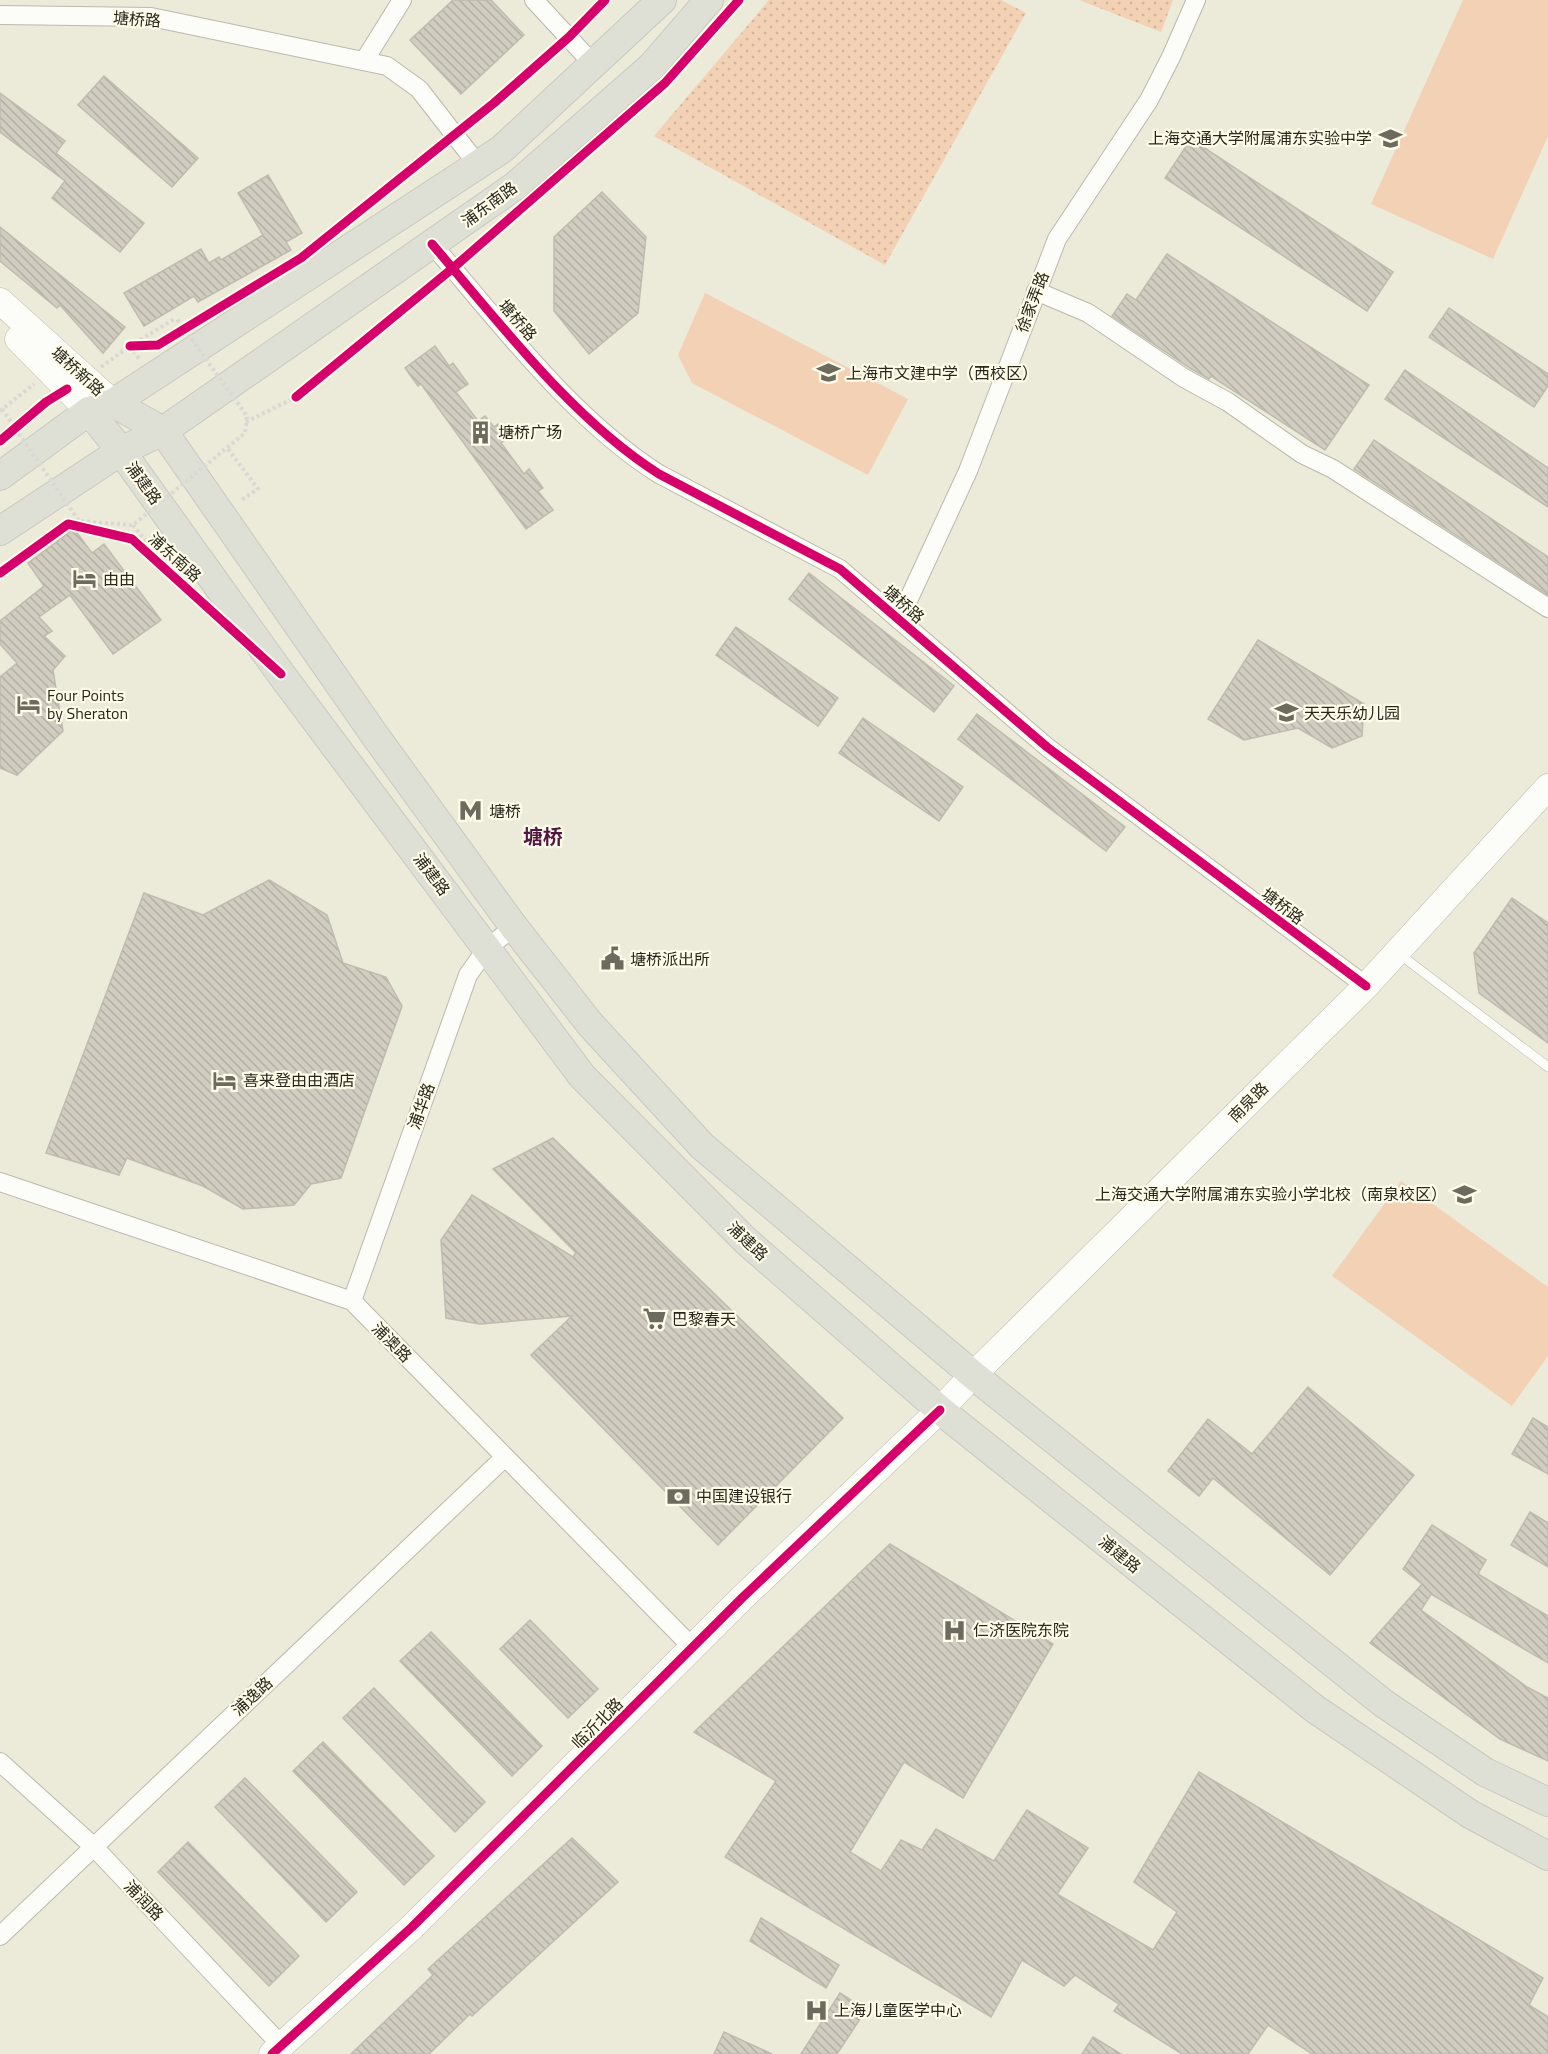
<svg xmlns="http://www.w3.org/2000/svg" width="1548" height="2054" font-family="'Titillium Web','Noto Sans SC',sans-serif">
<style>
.grass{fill:url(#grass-dots)}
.garden{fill:#f3d1b4}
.building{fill:url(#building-back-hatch);stroke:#bfbbae;stroke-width:1.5}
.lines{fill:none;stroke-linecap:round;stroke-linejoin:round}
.lane-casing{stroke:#bbb9ac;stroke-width:10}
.street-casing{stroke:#bbb9ac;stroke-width:20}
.secondary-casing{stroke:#bbb9ac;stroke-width:27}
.primary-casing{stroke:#c9c8c0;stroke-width:30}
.path{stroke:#d9d8d3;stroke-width:4;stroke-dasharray:3 3;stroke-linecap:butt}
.lane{stroke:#fcfcf9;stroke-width:9}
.street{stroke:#fcfcf9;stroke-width:18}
.secondary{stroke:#fcfcf9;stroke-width:26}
.primary{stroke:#dee0d6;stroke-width:28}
.path-bridge{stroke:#d9d8d3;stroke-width:4;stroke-dasharray:3 3;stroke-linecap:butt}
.cycleway-casing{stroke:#fffcea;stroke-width:13}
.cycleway{stroke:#d6006c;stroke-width:9}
.labels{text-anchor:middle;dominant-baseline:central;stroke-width:4.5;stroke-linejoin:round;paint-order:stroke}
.street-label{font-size:16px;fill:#29271c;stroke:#fffcea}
.poi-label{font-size:16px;fill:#29271c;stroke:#fffcea;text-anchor:start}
.quarter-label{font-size:20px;font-weight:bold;fill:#511740;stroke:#fffcea}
</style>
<defs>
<pattern id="grass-dots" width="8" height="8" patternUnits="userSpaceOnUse" patternTransform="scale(1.5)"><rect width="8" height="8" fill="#f3d1b4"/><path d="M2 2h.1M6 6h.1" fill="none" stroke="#d0b39a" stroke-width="1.8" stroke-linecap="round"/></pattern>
<pattern id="building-back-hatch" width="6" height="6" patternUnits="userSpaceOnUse" patternTransform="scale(1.5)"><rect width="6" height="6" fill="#d2cdc1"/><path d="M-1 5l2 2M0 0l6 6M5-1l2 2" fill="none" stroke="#b4b0a5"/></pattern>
</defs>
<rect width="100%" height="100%" fill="#ecead9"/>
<g class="grass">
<path d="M769 0H1001L1026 13 885 265 654 136Z"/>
<path d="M1079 0H1173L1161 32Z"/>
</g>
<g class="garden">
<path d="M1463 0H1548V136L1493 259 1371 204Z"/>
<path d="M705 293 908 399 868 475 692 383 678 355Z"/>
<path d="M1401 1181 1548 1287V1356L1512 1406 1332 1276Z"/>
</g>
<g class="building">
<path d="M453 0H491L524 35 461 94 410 40Z"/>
<path d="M104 76 198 158 172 187 78 105Z"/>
<path d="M0 93 65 141 56 153 144 223 120 252 52 198 65 181 0 132Z"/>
<path d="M1191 139 1393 272 1367 311 1165 178Z"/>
<path d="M268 175 302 233 286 242 291 250 198 302 194 296 144 326 124 293 201 249 209 263 219 257 221 260 263 235 238 193Z"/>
<path d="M602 192 646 237 638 313 589 354 554 311V237Z"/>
<path d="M0 227 125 327 103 353 60 305 57 308 0 261Z"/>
<path d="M1167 254 1369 385 1325 450 1211 376 1209 379 1190 368 1112 316 1127 294 1136 300Z"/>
<path d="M1449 308 1548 374V386L1534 407 1429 337Z"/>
<path d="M435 346 449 366 453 363 468 384 456 392 478 421 485 416 494 427 498 424 508 438 501 443 524 474 529 469 543 488 538 491 553 510 526 529 421 384 418 386 405 368Z"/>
<path d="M1405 370 1548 468V507L1385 399Z"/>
<path d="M1374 440 1548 557V595L1354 469Z"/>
<path d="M74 529 92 553 104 544 161 620 113 654 70 595 39 617 52 631 44 636 65 656 53 670 63 731 17 775 0 768V677L17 663 0 644V621L44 586 28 563Z"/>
<path d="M809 573 954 686 934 712 789 599Z"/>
<path d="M736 627 838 698 818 726 716 655Z"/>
<path d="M1258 640 1364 704 1362 736 1332 748 1298 728 1244 740 1208 719Z"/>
<path d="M977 714 1125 827 1106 851 958 739Z"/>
<path d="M863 718 963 787 939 821 839 753Z"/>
<path d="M269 880 327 915 343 963 386 977 402 1006 341 1178 311 1184 294 1205 243 1209 203 1186 127 1158 119 1175 46 1153 144 893 203 915Z"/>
<path d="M1512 898 1548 923V1043L1479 993 1474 953Z"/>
<path d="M553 1138 843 1418 718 1545 531 1355 572 1316 480 1324 446 1318 441 1240 472 1195 573 1257 576 1253 493 1169Z"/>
<path d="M1308 1387 1414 1475 1330 1575 1213 1478 1199 1496 1168 1471 1208 1419 1252 1454Z"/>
<path d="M1533 1418 1548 1427V1474L1512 1454Z"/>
<path d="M1530 1512 1548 1523V1567L1511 1545Z"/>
<path d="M1432 1525 1486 1560 1478 1574 1548 1616V1663L1431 1594 1421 1610 1527 1687 1548 1698V1761L1500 1739 1370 1643 1422 1584 1403 1569Z"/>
<path d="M890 1544 1053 1644 963 1798 904 1762 850 1852 881 1871 901 1840 922 1850 936 1829 994 1861 1027 1810 1088 1848 1057 1894 1153 1950 1177 1912 1134 1882 1199 1772 1543 1978 1529 2005 1548 2017V2054H1312L1268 2025 1248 2054H1182L1114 2011 1119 2004 1075 1975 1064 1986 1022 1960 991 2017 725 1857 776 1781 694 1732Z"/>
<path d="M530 1620 598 1689 568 1718 500 1649Z"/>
<path d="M431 1632 542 1746 512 1776 400 1661Z"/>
<path d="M374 1688 485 1802 455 1832 343 1718Z"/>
<path d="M323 1742 434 1856 404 1885 293 1771Z"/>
<path d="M245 1778 357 1892 326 1922 215 1807Z"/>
<path d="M572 1838 618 1882 472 2016 470 2014 429 2054H351L433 1975 428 1969Z"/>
<path d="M188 1842 299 1956 269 1986 158 1872Z"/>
<path d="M761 1918 839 1965 826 1988 750 1941Z"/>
<path d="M840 1993 866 2010 837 2054H801Z"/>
<path d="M724 2032 772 2054H714Z"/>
<path d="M1093 2037 1121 2054H1082Z"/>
</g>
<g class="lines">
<defs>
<path id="lane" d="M1398 953 1548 1067"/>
<g id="street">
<path d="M534 0 593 64"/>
<path d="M0 15 151 17 387 66 419 89 478 165"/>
<path d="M364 61 402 0"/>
<path d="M432 244C499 322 572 419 659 474L840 569 1047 747 1366 986"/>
<path d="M1036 291 1088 313 1184 378 1228 402 1302 454 1333 469 1548 608"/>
<path d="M899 620 968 471 1057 239 1149 100 1171 57 1196 0"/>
<path d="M0 1182 352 1301 693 1648"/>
<path d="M352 1301 468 975 487 948 514 927"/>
<path d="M0 1762 93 1846 281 2045"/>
<path d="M0 1936 505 1457"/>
</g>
<g id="secondary">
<path d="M0 301 113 403"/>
<path d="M18 339 89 411"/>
<path d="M272 2054 412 1927 742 1598 940 1410 973 1375 1366 986 1548 787"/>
</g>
<g id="primary">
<path d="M113 403 163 431 376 737 514 927 590 1024 702 1146 973 1375 1383 1703 1485 1772 1548 1802"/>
<path d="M89 411 121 451 281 674 582 1076 746 1241 940 1410 1315 1709 1470 1814 1548 1856"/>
<path d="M0 476 89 411 113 403 502 149 662 0"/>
<path d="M0 531 121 451 163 431 515 186 652 66 709 0"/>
</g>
</defs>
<use href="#lane" class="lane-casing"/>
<use href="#street" class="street-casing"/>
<use href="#secondary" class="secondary-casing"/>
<use href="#primary" class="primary-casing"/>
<g class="path">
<path d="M130 346 176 318"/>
<path d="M101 367 130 346 140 360"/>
<path d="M0 411 34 384"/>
<path d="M246 422 296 397"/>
<path d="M228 449 258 489 240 501"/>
<path d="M133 525 160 559 158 562"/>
</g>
<use href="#lane" class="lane"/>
<use href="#street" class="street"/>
<use href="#secondary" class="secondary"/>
<use href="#primary" class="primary"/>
<path class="path-bridge" d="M2 409 79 521 133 525 245 433 247 416 176 318"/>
<defs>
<g id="cycleway">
<path d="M432 244C499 322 572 419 659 474L840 569 1047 747 1366 986"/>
<path d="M130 346 158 345 301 258 494 103 569 37 605 0"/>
<path d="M296 397 453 268 665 83 739 0"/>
<path d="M0 441 46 402 67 389"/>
<path d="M0 573 68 524 132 539 281 674"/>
<path d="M272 2054 412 1927 742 1598 940 1410"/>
</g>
</defs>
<use href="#cycleway" class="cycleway-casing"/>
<use href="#cycleway" class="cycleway"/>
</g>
<defs>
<symbol id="school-bare" viewBox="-9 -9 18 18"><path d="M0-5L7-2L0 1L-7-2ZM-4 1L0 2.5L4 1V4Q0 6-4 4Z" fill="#6d6b5e" stroke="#fffcea" stroke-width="2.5" paint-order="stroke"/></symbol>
<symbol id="building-bare" viewBox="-9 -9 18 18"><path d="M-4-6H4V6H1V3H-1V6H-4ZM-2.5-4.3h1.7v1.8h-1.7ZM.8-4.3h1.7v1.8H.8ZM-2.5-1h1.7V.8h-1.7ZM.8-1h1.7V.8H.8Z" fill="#6d6b5e" stroke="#fffcea" stroke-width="2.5" paint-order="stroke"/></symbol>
<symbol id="hotel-bare" viewBox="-9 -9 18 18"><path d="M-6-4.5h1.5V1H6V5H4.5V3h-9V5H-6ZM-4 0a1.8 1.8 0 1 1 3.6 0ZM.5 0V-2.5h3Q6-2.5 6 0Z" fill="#6d6b5e" stroke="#fffcea" stroke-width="2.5" paint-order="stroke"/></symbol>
<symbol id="metro-bare" viewBox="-9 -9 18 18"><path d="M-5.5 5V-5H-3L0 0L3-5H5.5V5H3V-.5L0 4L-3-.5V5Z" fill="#6d6b5e" stroke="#fffcea" stroke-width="2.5" paint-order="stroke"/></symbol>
<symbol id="civic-bare" viewBox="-9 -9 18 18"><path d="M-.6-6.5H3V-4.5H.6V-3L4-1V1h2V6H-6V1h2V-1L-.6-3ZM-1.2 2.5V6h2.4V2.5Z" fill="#6d6b5e" stroke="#fffcea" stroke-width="2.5" paint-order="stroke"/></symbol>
<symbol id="supermarket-bare" viewBox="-9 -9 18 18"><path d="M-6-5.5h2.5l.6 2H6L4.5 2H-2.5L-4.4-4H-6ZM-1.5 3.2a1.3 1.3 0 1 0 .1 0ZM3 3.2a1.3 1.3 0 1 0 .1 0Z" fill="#6d6b5e" stroke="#fffcea" stroke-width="2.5" paint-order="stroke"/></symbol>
<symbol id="bank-bare" viewBox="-9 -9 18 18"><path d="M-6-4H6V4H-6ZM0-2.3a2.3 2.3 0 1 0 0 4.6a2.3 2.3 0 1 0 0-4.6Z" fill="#6d6b5e" stroke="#fffcea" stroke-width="2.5" paint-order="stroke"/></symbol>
<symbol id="hospital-bare" viewBox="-9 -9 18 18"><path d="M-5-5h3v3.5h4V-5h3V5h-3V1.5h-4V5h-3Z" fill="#6d6b5e" stroke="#fffcea" stroke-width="2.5" paint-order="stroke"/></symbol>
</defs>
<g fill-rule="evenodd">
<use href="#school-bare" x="1374" y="122" width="33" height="33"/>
<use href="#school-bare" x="812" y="356" width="33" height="33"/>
<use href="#building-bare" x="464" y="416" width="33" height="33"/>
<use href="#hotel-bare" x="68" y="562" width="33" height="33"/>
<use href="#hotel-bare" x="12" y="688" width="33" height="33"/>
<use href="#school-bare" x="1270" y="696" width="33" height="33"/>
<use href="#metro-bare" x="454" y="794" width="33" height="33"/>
<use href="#civic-bare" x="596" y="942" width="33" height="33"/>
<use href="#hotel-bare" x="208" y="1064" width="33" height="33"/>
<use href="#school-bare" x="1448" y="1178" width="33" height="33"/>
<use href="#supermarket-bare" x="638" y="1302" width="33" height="33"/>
<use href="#bank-bare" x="662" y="1480" width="33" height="33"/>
<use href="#hospital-bare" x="938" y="1614" width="33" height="33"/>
<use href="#hospital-bare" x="800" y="1994" width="33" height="33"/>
</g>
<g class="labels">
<g class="street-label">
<text transform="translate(137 19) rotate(4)">塘桥路</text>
<text transform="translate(489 204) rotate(-36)">浦东南路</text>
<text transform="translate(1032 302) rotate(-69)">徐家弄路</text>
<text transform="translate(518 320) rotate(49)">塘桥路</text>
<text transform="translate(78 371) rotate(42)">塘桥新路</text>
<text transform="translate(144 483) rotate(54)">浦建路</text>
<text transform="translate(175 557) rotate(42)">浦东南路</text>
<text transform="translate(904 604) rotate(41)">塘桥路</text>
<text transform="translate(432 874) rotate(53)">浦建路</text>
<text transform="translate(1283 906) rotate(37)">塘桥路</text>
<text transform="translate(1248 1102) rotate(-45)">南泉路</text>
<text transform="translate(421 1106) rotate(-70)">浦华路</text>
<text transform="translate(748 1241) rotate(43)">浦建路</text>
<text transform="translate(392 1342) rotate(45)">浦澳路</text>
<text transform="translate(1120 1554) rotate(39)">浦建路</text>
<text transform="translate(252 1696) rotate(-43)">浦逸路</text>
<text transform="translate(597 1723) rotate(-45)">临沂北路</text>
<text transform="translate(144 1900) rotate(46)">浦润路</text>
</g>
<g class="poi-label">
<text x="1372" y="138" text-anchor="end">上海交通大学附属浦东实验中学</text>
<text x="846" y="373">上海市文建中学（西校区）</text>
<text x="498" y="432">塘桥广场</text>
<text x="103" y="579">由由</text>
<text x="47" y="695">Four Points<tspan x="47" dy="18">by Sheraton</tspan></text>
<text x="1304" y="713">天天乐幼儿园</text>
<text x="489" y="811">塘桥</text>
<text x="630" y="959">塘桥派出所</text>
<text x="243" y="1080">喜来登由由酒店</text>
<text x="1447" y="1194" text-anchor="end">上海交通大学附属浦东实验小学北校（南泉校区）</text>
<text x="672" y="1319">巴黎春天</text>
<text x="696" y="1496">中国建设银行</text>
<text x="973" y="1630">仁济医院东院</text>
<text x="834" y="2010">上海儿童医学中心</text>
</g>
<g class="quarter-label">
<text x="543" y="836">塘桥</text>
</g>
</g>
</svg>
